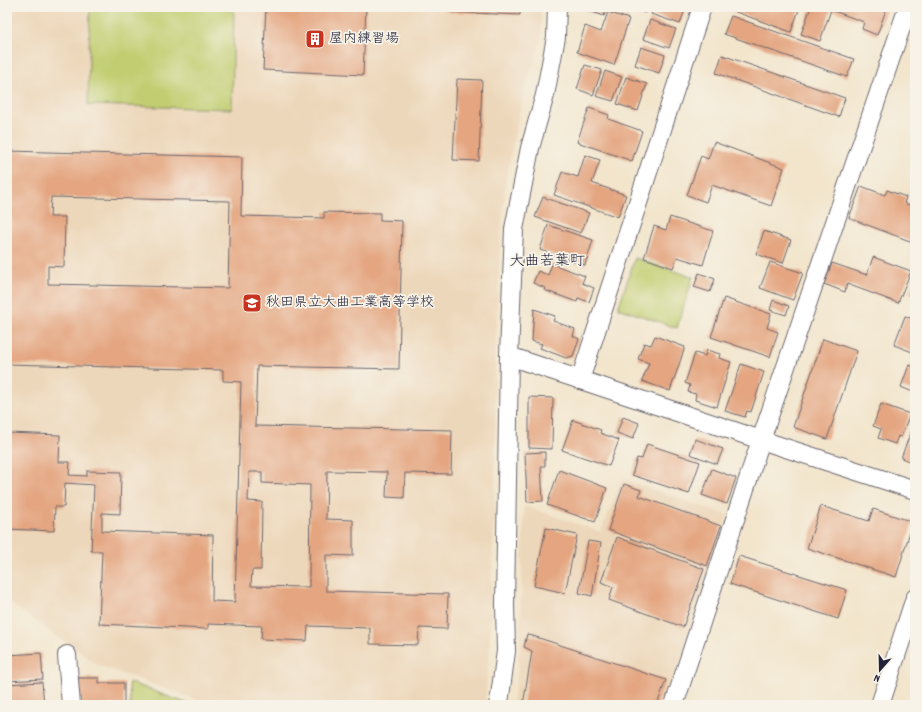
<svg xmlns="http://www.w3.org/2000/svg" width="922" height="712" font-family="Dekko,'Klee One',sans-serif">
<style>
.built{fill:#edd7ba}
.green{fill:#c1cd6f;stroke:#727855}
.building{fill:#e4a580;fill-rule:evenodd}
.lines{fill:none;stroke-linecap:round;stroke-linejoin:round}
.minor-casing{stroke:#6b666e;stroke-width:20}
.minor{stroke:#fff;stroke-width:18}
.labels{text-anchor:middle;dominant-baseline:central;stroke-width:3.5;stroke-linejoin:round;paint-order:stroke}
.poi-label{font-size:14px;fill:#22223b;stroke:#f7f3e8;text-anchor:start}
.neighbourhood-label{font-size:15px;fill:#22223b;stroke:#f7f3e8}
</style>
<rect width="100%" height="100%" fill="#f7f3e8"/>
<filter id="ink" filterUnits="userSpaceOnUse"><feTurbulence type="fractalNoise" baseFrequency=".025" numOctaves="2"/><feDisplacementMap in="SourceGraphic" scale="8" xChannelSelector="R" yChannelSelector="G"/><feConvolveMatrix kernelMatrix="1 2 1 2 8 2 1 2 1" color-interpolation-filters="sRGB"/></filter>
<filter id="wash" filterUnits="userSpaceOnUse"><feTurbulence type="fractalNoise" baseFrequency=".012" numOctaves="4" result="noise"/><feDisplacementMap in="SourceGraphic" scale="16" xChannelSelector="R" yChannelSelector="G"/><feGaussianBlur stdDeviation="0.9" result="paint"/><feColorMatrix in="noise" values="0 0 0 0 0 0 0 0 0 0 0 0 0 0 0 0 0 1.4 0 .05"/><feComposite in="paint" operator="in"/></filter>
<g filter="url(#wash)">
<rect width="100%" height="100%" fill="#f2e5cc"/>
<g class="built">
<path d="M7 7H541V39L524 92 512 147 505 187 500 247 495 358V501L492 571 490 643 485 705H211L98 665 7 601Z"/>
<path d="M622 479 727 515 666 705H511L516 684 520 643 524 506 601 532Z"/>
</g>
<g class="green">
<path d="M90 7H234L232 109 88 105Z"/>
<path d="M635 258 693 277 677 328 618 308Z"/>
<path d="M129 682 191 705H130Z"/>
</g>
<g id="blocks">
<g class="building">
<path d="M266 7H366L363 75 263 70Z"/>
<path d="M449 7H520V15L448 12Z"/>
<path d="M584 7H607L604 16 583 9Z"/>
<path d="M629 7H647L645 13Z"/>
<path d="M654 7H686L680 24 651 14Z"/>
<path d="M722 7H800L791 32Z"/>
<path d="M811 7H887L877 35 862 29 864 22 831 10 820 41 801 34Z"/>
<path d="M608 12 629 19 614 65 577 52 585 26 601 32Z"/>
<path d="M731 16 854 59 847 77 724 34Z"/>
<path d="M650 20 676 29 669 48 643 39Z"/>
<path d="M641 47 665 55 659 73 635 65Z"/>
<path d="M722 55 845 98 839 117 716 73Z"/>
<path d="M585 65 602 70 593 95 577 89Z"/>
<path d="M605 71 622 77 613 101 596 96Z"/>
<path d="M626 77 647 84 638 111 617 104Z"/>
<path d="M457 79 482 80 479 161 453 160Z"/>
<path d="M589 108 609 115 608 119 642 131 632 161 577 142Z"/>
<path d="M714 142 784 168 771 206 712 185 706 202 687 195 701 156 708 159Z"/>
<path d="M7 151 242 157 241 216 324 218V212L380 213V220L402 221 399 369 257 366 255 426 452 430 451 474 405 473 404 498 386 497 387 472 327 471 326 519 353 520V556L326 555V591L448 594 447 629 419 628 418 645 370 644V628L308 626 307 641 261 639 262 626 208 624V629L99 624 102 551H91L94 485 65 483 64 507H55L54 531 7 529V468L8 433 60 435 59 462H70L69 475 87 476V471L121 472 120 514 102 513V531L213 535 212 601 235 602 241 382 223 381V370L7 364ZM51 197 230 201 228 288 48 284V266L64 267 65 217H50ZM249 472H262V483L310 485 309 587 251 586 252 570H261L262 502 248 501Z"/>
<path d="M585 155 600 160 592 183 626 195 618 217 554 195 562 172 578 177Z"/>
<path d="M861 186 885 195 887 190 906 197 904 203 915 207V243L849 218Z"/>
<path d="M543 197 589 213 581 233 535 217Z"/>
<path d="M670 217 713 231 703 265 677 257 673 268 644 258 654 226 666 230Z"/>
<path d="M548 225 593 240 585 265 540 250Z"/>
<path d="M764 231 791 240 783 263 756 254Z"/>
<path d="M873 257 911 271 898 303 847 284 845 292 824 284 832 263 867 275Z"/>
<path d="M770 262 803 273 793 300 760 288Z"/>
<path d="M552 264 585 276 582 283 594 288 589 302 578 298 577 302 544 290 545 288 533 283 538 271 548 275Z"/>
<path d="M699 273 715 279 710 292 694 287Z"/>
<path d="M915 278V295L910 293Z"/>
<path d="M724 298 771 314 767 328 778 332 770 357 711 337Z"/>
<path d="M773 300 789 306 786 315 770 310Z"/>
<path d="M534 309 555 316 553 321 575 329 573 336 579 339 573 356 566 358 540 348 542 344 532 341Z"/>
<path d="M905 316 915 320V353L894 345Z"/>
<path d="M655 336 685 347 670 391 642 381 649 363 638 359 644 343 651 345Z"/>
<path d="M823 339 857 351 827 439 793 427Z"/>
<path d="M707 350 720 354 719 358 731 362 717 407 695 400 696 394 688 392 690 385 685 383 695 353 705 356Z"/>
<path d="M741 364 764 372 751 412 747 411 745 417 725 411Z"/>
<path d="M909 365 915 367V393L901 387Z"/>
<path d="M529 397 553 398 552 449 529 448Z"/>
<path d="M881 404 910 414 901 437 898 436 895 444 878 438 881 429 873 426Z"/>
<path d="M623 417 639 423 633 439 617 433Z"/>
<path d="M573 420 601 430 600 433 619 440 609 466 562 450Z"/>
<path d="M912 429 915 430V463L901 458Z"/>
<path d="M695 439 723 449 717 464 690 454Z"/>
<path d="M647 444 700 462 689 494 632 475 637 458 642 459Z"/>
<path d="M545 452V466H541L543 501 527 502 525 453Z"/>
<path d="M712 469 736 478 727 504 702 495Z"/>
<path d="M559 470 607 488 595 522 547 505Z"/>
<path d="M624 484 641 490 639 496 721 526 707 566 608 530Z"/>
<path d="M821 506 869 521 873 509 913 522 896 577 807 548Z"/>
<path d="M546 528 577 535 565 593 534 586Z"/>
<path d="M617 537 704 569 683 627 609 600 613 587 601 582Z"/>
<path d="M588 541 601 543 592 596 579 593Z"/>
<path d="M739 556 847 590 838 619 730 584Z"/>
<path d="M527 634 666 680 657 705H523L532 651 524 647Z"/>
<path d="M41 653 43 679 7 681V655Z"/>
<path d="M78 678H99V683H124V705H78Z"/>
<path d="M42 682 44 704 7 705V684Z"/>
</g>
</g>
</g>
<g filter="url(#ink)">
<use href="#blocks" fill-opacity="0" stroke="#6b666e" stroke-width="1"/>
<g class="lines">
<defs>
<g id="minor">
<path d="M509 356 761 440 915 490"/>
<path d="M580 380 702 7"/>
<path d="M67 655 71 705"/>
<path d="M498 705 500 696 506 651 505 604 509 356 514 229 530 148 545 95 556 37 557 7"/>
<path d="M674 705 761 440 908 7"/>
<path d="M880 705 915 598"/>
</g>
</defs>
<use href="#minor" class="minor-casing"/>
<use href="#minor" class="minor"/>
</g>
</g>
<defs>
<symbol id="building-square" viewBox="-11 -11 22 22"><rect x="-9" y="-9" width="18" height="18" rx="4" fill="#c8321e" stroke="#f7f3e8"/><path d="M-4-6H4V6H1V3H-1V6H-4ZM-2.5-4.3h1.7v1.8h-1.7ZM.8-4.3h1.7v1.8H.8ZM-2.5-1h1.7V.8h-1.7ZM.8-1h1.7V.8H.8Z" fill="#fff"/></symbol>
<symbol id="school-square" viewBox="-11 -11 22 22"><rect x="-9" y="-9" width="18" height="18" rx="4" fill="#c8321e" stroke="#f7f3e8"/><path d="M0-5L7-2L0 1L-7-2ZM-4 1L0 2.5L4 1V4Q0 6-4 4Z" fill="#fff"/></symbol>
</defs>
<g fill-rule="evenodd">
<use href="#building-square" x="304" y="28" width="22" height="22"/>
<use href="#school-square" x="241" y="292" width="22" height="22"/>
</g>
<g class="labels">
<g class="poi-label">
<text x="329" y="39">屋内練習場</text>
<text x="266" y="303">秋田県立大曲工業高等学校</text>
</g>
<g class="neighbourhood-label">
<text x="547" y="262">大曲若葉町</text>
</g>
</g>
<rect width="922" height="712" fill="none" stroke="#f7f3e8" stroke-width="24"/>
<g transform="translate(880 670) rotate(200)" stroke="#f7f3e8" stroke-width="3" paint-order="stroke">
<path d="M0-3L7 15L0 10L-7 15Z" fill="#22223b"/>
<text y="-6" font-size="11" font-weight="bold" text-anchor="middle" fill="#22223b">N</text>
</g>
</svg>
